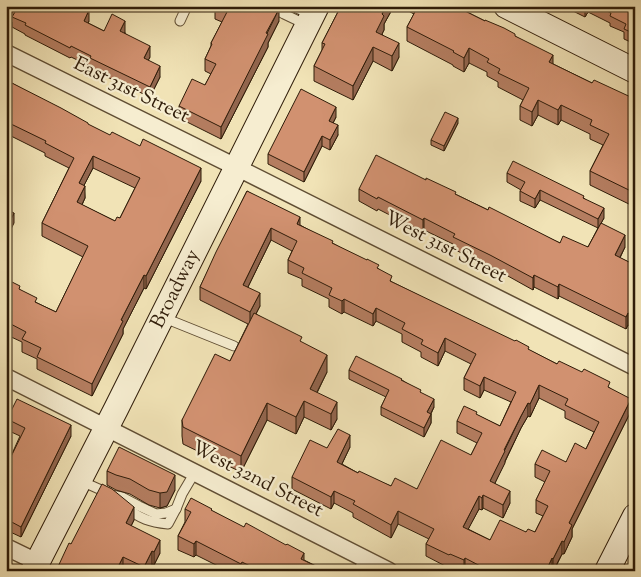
<svg xmlns="http://www.w3.org/2000/svg" width="641" height="577" font-family="'Sorts Mill Goudy',serif">
<style>
.lines{fill:none;stroke-linecap:round;stroke-linejoin:round}
.lane-casing{stroke:#604e34;stroke-width:11}
.street-casing{stroke:#604e34;stroke-width:19}
.secondary-casing{stroke:#2f1c09;stroke-width:26}
.lane{stroke:#f6edd0;stroke-width:9}
.street{stroke:#f6edd0;stroke-width:16}
.secondary{stroke:#f6edd0;stroke-width:24}
.wall{fill:#b47d60;stroke:#2f1c09;fill-rule:evenodd}
.shaded-wall{fill:#92664e;stroke:#2f1c09}
.building{fill:#d19170;stroke:#2f1c09;fill-rule:evenodd}
.labels{text-anchor:middle;dominant-baseline:central;stroke-width:4.5;stroke-linejoin:round;paint-order:stroke}
.street-label{font-size:20px;fill:#2f1c09;stroke:#f6edd0}
</style>
<rect width="100%" height="100%" fill="#f1e3b6"/>
<filter id="stains"><feTurbulence type="fractalNoise" baseFrequency=".004" numOctaves="4"/><feColorMatrix values="0 0 0 0 .2 0 0 0 0 .09 0 0 0 0 .02 0 0 0 .5 -.17"/></filter>
<radialGradient id="worn" r=".72"><stop offset=".6" stop-color="#630" stop-opacity="0"/><stop offset="1" stop-color="#630" stop-opacity=".3"/></radialGradient>
<g class="lines">
<defs>
<g id="lane">
<path d="M270 6 284 14 307 25"/>
<path d="M292 6 312 15"/>
<path d="M180 21 187 6"/>
<path d="M162 317 234 346"/>
<path d="M81 481 108 493"/>
<path d="M111 495 122 497 139 506 156 514 166 513 176 509"/>
<path d="M126 507C140 519 150 522 168 524L176 509 182 494 195 472"/>
<path d="M358 571 365 558"/>
</g>
<g id="street">
<path d="M6 53 236 167 635 367"/>
<path d="M6 377 389 571"/>
<path d="M6 547 37 562"/>
</g>
<g id="secondary">
<path d="M506 6 635 71"/>
<path id="s1" d="M33 571 116 409 317 6"/>
<path d="M607 571 635 516"/>
</g>
</defs>
<use href="#lane" class="lane-casing"/>
<use href="#street" class="street-casing"/>
<use href="#secondary" class="secondary-casing"/>
<use href="#lane" class="lane"/>
<use href="#street" class="street"/>
<use href="#secondary" class="secondary"/>
</g>
<g class="wall">
<path d="M6 6 89 21 88 23 104 31 125 32V33L150 57 148 60 160 77 150 97 90 69V66L71 57 70 58 25 35V34L12 27V22L6 19Z"/>
<path d="M215 6 279 21 268 43V47L221 139 179 118V106L205 85 211 74 205 71V59L211 46V43L222 22 215 19Z"/>
<path d="M341 6H394L384 24V30L382 34 399 57 392 71 373 61 353 100 314 81V66L322 50V43Z"/>
<path d="M399 6H455L515 36 553 64 592 83 635 99V207L590 185V171L603 145 590 139V134L561 120 558 125 538 115 532 126 520 120V106L523 100 498 87V82L487 76V72L469 63 464 72 453 66V65L407 41V27L414 14Z"/>
<path d="M563 6H635V44L624 39V32L610 26V23L588 12 585 17Z"/>
<path d="M6 80 88 125 201 181 146 289 144 288 123 329V334L92 396 37 369V359L22 352V342L7 335 6 279 37 303 56 312 83 257 42 236V223L69 168 45 156V153L11 136 6 145ZM93 168 135 188 120 218 115 221 82 205 85 198 84 185Z"/>
<path d="M336 117 333 123 338 135 330 150 322 146 304 182 268 164V154Z"/>
<path d="M458 123 444 151 431 145V140Z"/>
<path d="M507 173 584 198 604 218 601 223 625 247 620 258 635 265V329L628 325 626 329 559 296 558 299 534 287 533 290 490 266 453 249V244L424 230 423 232 378 209 377 211 359 201V189L426 180 488 210 560 243 588 247 598 228 540 200 535 208 520 201V191L521 190 507 182Z"/>
<path d="M247 191 300 225 379 269 392 282 557 364 610 388 631 411 572 529V537L564 554H562L554 571H459L450 566 449 568 426 556V544L429 539 398 524 391 538 353 517V513L334 503 331 509 292 489V477L327 448 350 447 342 464 358 473 391 486 417 489 471 455 477 443 457 433V421L477 415 500 426 511 402 484 390 480 398 464 390V378L471 364 445 351 438 366 421 357V352L402 342V334L376 321 373 326 344 312 342 314 329 307V299L302 286V279L288 273V260L292 251 271 240 248 287 260 306 256 314 302 343 327 372 317 393 337 419 331 430 304 417 296 434 267 420 241 472 183 444 182 436V420L230 361 248 324 200 300V287ZM539 398 565 411V418L594 432 586 449 566 462 535 464V477L545 482 536 500V513L543 516 535 532H526L490 540 468 529 479 509 482 510 483 508 503 518 510 503 495 483 521 428 528 416 530 417Z"/>
<path d="M349 370 402 380 421 393 434 407 431 414V423L424 437 381 415V407L386 397 349 379Z"/>
<path d="M7 419 71 436 21 537 6 530V467L20 436 7 430Z"/>
<path d="M107 471 175 490 167 506 160 508 149 505 130 494 116 490 107 485Z"/>
<path d="M185 509 212 511 304 560 326 571H228L196 555 194 557 178 550V536L185 522Z"/>
<path d="M134 520 131 526 160 553 154 565 152 564 149 571H125L71 544Z"/>
</g>
<g class="shaded-wall">
<path d="M386 6H394L384 24V30L376 46V32L382 14Z"/>
<path d="M588 6V12L585 17V7Z"/>
<path d="M279 9V21L268 43V47L221 139V127Z"/>
<path d="M89 10V21L84 31V21Z"/>
<path d="M125 21V32L120 42V31Z"/>
<path d="M399 43V57L392 71V56Z"/>
<path d="M150 46V57L144 69V58Z"/>
<path d="M373 47V61L353 100V86Z"/>
<path d="M469 48V63L464 72V58Z"/>
<path d="M553 55V69L549 62Z"/>
<path d="M160 66V77L150 97V87Z"/>
<path d="M538 100V115L532 126V112Z"/>
<path d="M561 105V120L558 125V110Z"/>
<path d="M336 107V117L329 131V121Z"/>
<path d="M458 118V123L444 151V146Z"/>
<path d="M11 124V136L6 145V132Z"/>
<path d="M338 125V135L330 150V140Z"/>
<path d="M322 136V146L304 182V172Z"/>
<path d="M93 156V168L79 195V183Z"/>
<path d="M201 168V181L146 289V276Z"/>
<path d="M85 186V198L77 215V202Z"/>
<path d="M540 190V200L535 208V199Z"/>
<path d="M604 208V218L598 229V219Z"/>
<path d="M14 213V223L7 237V227Z"/>
<path d="M300 217V230L297 224Z"/>
<path d="M424 218V230L423 232V220Z"/>
<path d="M271 228V240L243 297V285Z"/>
<path d="M625 235V247L615 267V255Z"/>
<path d="M144 275V288L123 329V334L92 396V384L121 320Z"/>
<path d="M534 275V287L533 290V278Z"/>
<path d="M559 284V296L558 299V287Z"/>
<path d="M260 293V306L250 325V312Z"/>
<path d="M344 299V312L342 314V301Z"/>
<path d="M376 308V321L373 326V314Z"/>
<path d="M628 313V325L626 329V317Z"/>
<path d="M445 338V351L438 366V353Z"/>
<path d="M327 355V372L311 404 310 389Z"/>
<path d="M484 377V390L480 398V386Z"/>
<path d="M539 385V398L530 417V404Z"/>
<path d="M434 399V407L427 421V412Z"/>
<path d="M631 399V411L572 529V537L564 554V542L569 523Z"/>
<path d="M304 401V417L296 434V417Z"/>
<path d="M337 402V419L331 430V414Z"/>
<path d="M267 403V420L241 472V456Z"/>
<path d="M528 403V416L521 428 505 461V463L490 493V481L521 416Z"/>
<path d="M431 414V423L424 437V428Z"/>
<path d="M71 425V436L21 537V527Z"/>
<path d="M350 435V447L337 474V462Z"/>
<path d="M175 475V490L167 506 160 508V493Z"/>
<path d="M334 491V503L331 509V497Z"/>
<path d="M510 491V503L503 518V505Z"/>
<path d="M483 495V508L482 510V498Z"/>
<path d="M479 496V509L463 539V527Z"/>
<path d="M134 507V520L126 536V523Z"/>
<path d="M398 511V524L391 538V525Z"/>
<path d="M160 540V553L154 565V552Z"/>
<path d="M196 541V555L194 557V544Z"/>
<path d="M562 541V554L553 571V559Z"/>
<path d="M152 551V564L149 571H144V567Z"/>
<path d="M304 553V566L301 559Z"/>
<path d="M123 557V570L122 571H116Z"/>
<path d="M465 558V571H464V560Z"/>
<path d="M552 558V571H546Z"/>
</g>
<g class="building">
<path d="M6 6H81L89 10 84 21 104 31 112 14 125 21 120 31 150 46 144 58 160 66 150 87 90 58 91 56 71 46 70 48 25 25 26 23 12 17 15 12 6 8Z"/>
<path d="M215 6H274L279 9 266 33 268 34 221 127 179 106 192 79 205 85 216 64 205 59 212 44 211 43 227 12Z"/>
<path d="M341 6H386L382 14 384 16 376 32 399 43 392 56 373 47 353 86 314 66 325 44 322 43Z"/>
<path d="M418 6H455L485 21V20L504 28 515 34V36L553 55 549 62 592 83 594 80 635 99V193L590 171 609 134 590 125 592 120 561 105 558 110 538 100 532 112 520 106 529 88 498 73 500 69 487 62 489 59 469 48 464 58 453 52 454 51 407 27Z"/>
<path d="M597 6H635V34L624 29 626 24 610 16 611 13Z"/>
<path d="M6 80 61 108 88 123V124L110 135 112 132 140 146 143 139 201 168 146 276 144 275 121 320 123 321 92 384 37 357 41 348 22 339 26 332 7 322 8 319 6 318V279L20 286 19 289 37 298 35 302 56 312 88 246 42 223 74 158 45 143 46 141 11 124 6 132ZM93 156 140 178 120 218 117 217 115 221 77 202 85 186 79 183Z"/>
<path d="M301 89 336 107 329 121 338 125 330 140 322 136 304 172 268 154Z"/>
<path d="M445 112 458 118 444 146 431 140Z"/>
<path d="M376 155 426 180V178L456 192 455 194 488 210 489 207 560 243 563 236 588 247 601 223 625 235 615 255 635 265V317L628 313 626 317 559 284 558 287 534 275 533 278 490 255 453 237 455 234 424 218 423 220 378 197 377 199 359 189Z"/>
<path d="M513 161 584 196 583 198 604 208 598 219 540 190 535 199 520 191 525 182 507 173Z"/>
<path d="M247 191 300 217 297 224 333 241 332 243 367 260V259L379 265 377 268 392 276 390 281 515 341 516 340 529 347 528 349 557 364 559 361 582 372 584 369 610 382 608 387 631 399 569 523 572 525 564 542 562 541 553 559 552 558 546 571H485L483 570 484 568 465 558 464 560 450 554 449 555 426 544 434 529 398 511 391 525 353 504 355 501 334 491 331 497 292 477 310 440 327 448 338 429 350 435 337 462 358 473 359 471 391 486 395 478 417 489 441 440 471 455 482 433 457 421 464 406 477 412 476 414 500 426 516 392 484 377 480 386 464 378 476 354 445 338 438 353 421 344 423 340 402 329 405 323 376 308 373 314 344 299 342 301 329 295 332 288 302 273 304 268 288 260 297 241 271 228 243 285 260 293 250 312 200 287 216 252ZM539 385 568 399 565 405 599 422 586 449 575 443 566 462 542 450 535 464 550 471 536 500 548 506 535 532 528 529 526 532 500 520 490 540 463 527 479 496 482 498 483 495 503 505 510 491 490 481 505 451 504 450 521 416 528 403 530 404Z"/>
<path d="M6 209 14 213 7 227H6Z"/>
<path d="M254 313 302 337 300 341 327 355 310 389 337 402 331 414 304 401 296 417 267 403 241 456 183 427 182 420 215 354 230 361Z"/>
<path d="M356 356 402 379 401 380 421 390 420 392 434 399 427 412 431 414 424 428 381 407 389 390 349 370Z"/>
<path d="M17 399 71 425 21 527 6 519V467L25 428 7 419Z"/>
<path d="M119 447 175 475 167 492 160 493 149 490 130 479 116 475 107 471Z"/>
<path d="M102 484 112 489 134 507 126 523 160 540 154 552 152 551 144 567 123 557 116 571H56L69 543 71 544Z"/>
<path d="M191 498 212 509 211 510 244 527 246 523 286 545 287 544 304 553 301 559 326 571H260L242 562 241 564 196 541 194 544 178 536 191 512 185 509Z"/>
</g>
<g class="labels">
<g class="street-label">
<text transform="translate(131 91) rotate(26)">East 31st Street</text>
<text transform="translate(445 248) rotate(27)">West 31st Street</text>
<text stroke="none"><textPath href="#s1" startOffset="316">Broadway</textPath></text>
<text transform="translate(257 480) rotate(27)">West 32nd Street</text>
</g>
</g>
<rect width="641" height="577" fill="none" stroke="#f1e3b6" stroke-width="25"/>
<rect x="8" y="8" width="626" height="562" fill="none" stroke="#2f1c09" stroke-width="2.5"/>
<rect x="12" y="12" width="616" height="552" fill="none" stroke="#2f1c09"/>
<rect width="100%" height="100%" filter="url(#stains)"/>
<rect width="100%" height="100%" fill="url(#worn)"/>
</svg>
